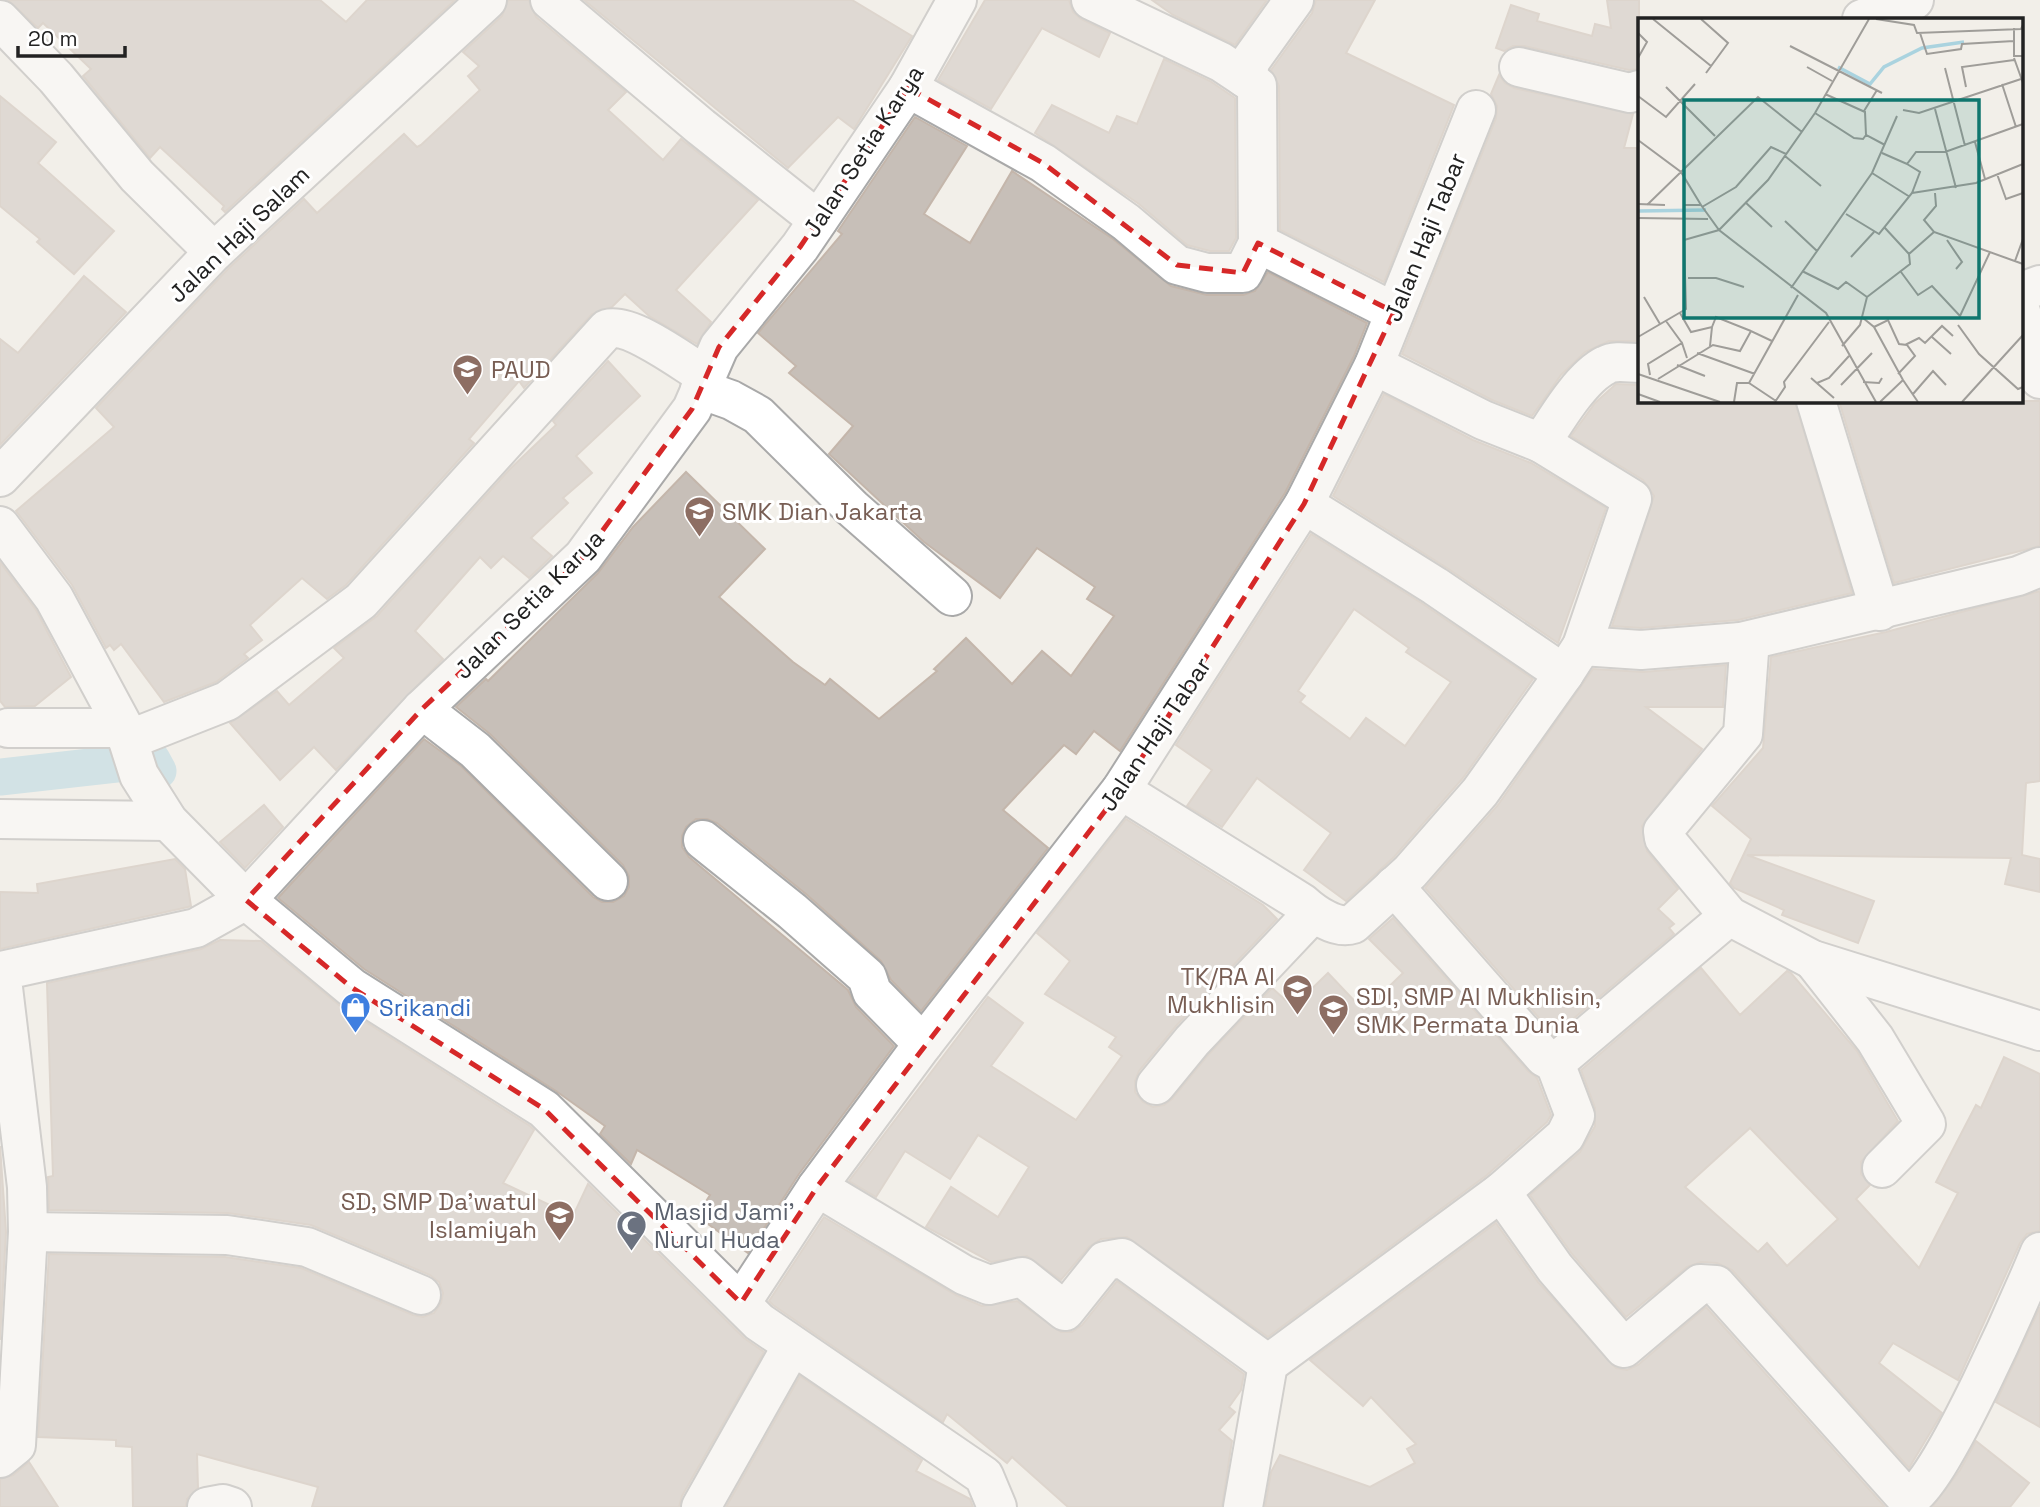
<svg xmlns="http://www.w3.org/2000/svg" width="2040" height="1507" font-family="'Space Grotesk',sans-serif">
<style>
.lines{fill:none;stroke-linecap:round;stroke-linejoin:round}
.canal{stroke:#aad3df;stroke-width:37}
.building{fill:#c7bfb8;stroke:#c4b6ab;stroke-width:2;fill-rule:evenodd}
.minor-casing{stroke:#a9a9a9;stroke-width:42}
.minor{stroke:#fff;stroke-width:38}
.marked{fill:none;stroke:#d62828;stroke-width:5;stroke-dasharray:14 9;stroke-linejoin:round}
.labels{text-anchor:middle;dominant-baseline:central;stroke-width:6;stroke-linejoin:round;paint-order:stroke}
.street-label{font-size:24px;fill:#222;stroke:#fff}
.education-label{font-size:24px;fill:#785e54;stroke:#fff;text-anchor:start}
.shop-label{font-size:24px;fill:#366cbe;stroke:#fff;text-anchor:start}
.worship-label{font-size:24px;fill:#5b616d;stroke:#fff;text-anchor:start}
.inset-river{fill:none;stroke:#aad3df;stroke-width:3.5}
.inset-road{fill:none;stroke:#9f9d99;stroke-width:2}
.view{fill:#0f766e;fill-opacity:0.15;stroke:#0f766e;stroke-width:3.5}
.inset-edge{fill:none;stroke:#222;stroke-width:3.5}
</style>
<rect width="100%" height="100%" fill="#f2efe9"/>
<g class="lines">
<path class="canal" d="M0 777 152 760 158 771"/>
</g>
<g class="building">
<path d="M8 0H320L346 22 367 0H455L225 212 222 209 224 206 160 147 150 158 83 76 91 69 43 23 38 28Z"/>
<path d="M508 0H529L536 17 626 92 608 110 663 160 681 139 758 200 676 290 711 322 697 344 649 316 625 294 612 307 592 314 524 388 519 381 469 439 474 443 346 585 327 599 302 578 250 625 262 640 244 654 248 658 216 682 164 702 121 644 114 650 110 645 106 648 72 585 16 511 114 427 96 408 229 268 304 199 317 213 404 134 417 147 421 145 480 90 468 76 479 66 463 52 502 16Z"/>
<path d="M584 0H852L912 36 854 129 838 117 788 168Z"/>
<path d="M985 0H1069L1073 12 1081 19 1110 33 1099 57 1042 28 991 109 938 80Z"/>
<path d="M1152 0H1267L1235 45 1173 15Z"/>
<path d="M1316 0H1375L1346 53 1454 105 1384 282 1280 230 1279 86 1271 70 1312 13Z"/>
<path d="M1607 0H1639V69L1629 70 1524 46H1513L1504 51 1496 48 1511 5 1539 14 1537 21 1592 36 1595 24 1611 28Z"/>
<path d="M1164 59 1210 81 1235 98 1236 238 1229 251H1210L1187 245 1139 204 1035 133 1052 105 1109 133 1117 116 1137 124Z"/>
<path d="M1499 75 1505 83 1514 88 1633 114 1624 148H1639V341H1609L1585 352 1561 375 1532 416 1492 400 1402 354 1496 118 1497 106 1491 94Z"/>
<path d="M0 96 56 142 38 163 114 231 74 274 37 242 40 239 0 206Z"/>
<path d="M915 117 967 146 924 214 970 243 1012 171 1113 239 1171 286 1207 295H1243L1255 291 1268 272 1367 323 1354 356 1285 493 1120 751 1094 731 1076 754 1064 745 1003 810 1048 848 921 1011 891 980 881 961 806 894 717 823 707 819H696L686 827 682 836V847L689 857 848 990 856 1007 894 1046 799 1174 748 1253 697 1216 710 1195 637 1150 631 1164 600 1134 605 1126 556 1091 364 969 278 898 424 739 461 766 593 897 602 902H613L624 896 629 887V876L623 865 490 734 456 707 486 679 488 681 598 573 633 527 686 472 765 549 719 597 793 662 825 685 830 679 879 719 937 671 934 669 966 638 1012 684 1042 651 1071 676 1114 616 1087 599 1095 587 1037 548 1000 598 924 542 829 454 853 426 789 373 796 366 758 333 842 234 838 231Z"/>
<path d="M84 276 126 312 0 445V339L18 353Z"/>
<path d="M608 361 640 396 576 456 592 473 563 498 568 503 531 538 552 556 529 578 503 556 491 568 480 557 415 631 443 659 336 770 314 747 280 780 230 723 277 691 289 705 344 658 334 648 377 616 509 470 556 425 553 421Z"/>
<path d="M1616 384 1639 385V401H1795L1852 593 1738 620 1641 628 1612 626 1654 496 1643 480 1571 436 1595 403Z"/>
<path d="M1384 394 1473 440 1531 463 1606 508 1558 643 1447 568 1333 496Z"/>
<path d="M1839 401H2040V546L1894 583Z"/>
<path d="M1311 534 1423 604 1533 679 1463 778 1394 857 1346 901 1304 870 1331 833 1257 778 1222 827 1187 806 1212 770 1176 745ZM1354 609 1409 648 1406 652 1451 682 1405 746 1366 718 1350 739 1300 702 1305 696 1298 691Z"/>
<path d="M0 562 36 610 71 677 35 706 5 707 0 701Z"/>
<path d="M2040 591V781L2026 783 2022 855 2040 859V892L2005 884 2011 858 1747 855 1874 901 1858 943 1782 915 1784 910 1734 888 1730 883 1751 839 1712 806 1763 748 1771 657 1886 632Z"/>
<path d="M1726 665 1723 707H1646L1702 749 1642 826 1647 851 1678 889 1658 909 1674 924 1669 928 1674 934 1554 1035 1425 888 1498 805 1593 669 1643 672Z"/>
<path d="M264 805 283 827 245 868 220 842Z"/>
<path d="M1126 819 1263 905 1277 919 1176 1026 1139 1071 1135 1081V1092L1143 1102 1153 1107 1164 1105 1172 1099 1208 1055 1272 988 1293 1007 1328 973 1364 1011 1403 973 1369 939 1393 918 1528 1071 1537 1078 1551 1115 1547 1122 1487 1175 1268 1337 1127 1237 1101 1239 1089 1247 1061 1280 1027 1256 991 1262 926 1227 951 1187 998 1217 1029 1167 978 1135 950 1179 905 1151 876 1197 849 1181 988 997 1023 1023 991 1066 1076 1120 1122 1056 1109 1047 1116 1037 1045 994 1070 961 1037 933Z"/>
<path d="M175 859 185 869 191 906 188 907 0 949V892L38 893 37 884Z"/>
<path d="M220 940 261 941 339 1005 530 1126 534 1130 503 1183 573 1216 588 1184 744 1338 764 1352 682 1496 679 1507H312L318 1487 197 1454 198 1488 187 1499 186 1507H133L132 1447 116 1446V1440L38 1437 49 1254 225 1257 301 1268 413 1315 423 1317 434 1313 441 1303 443 1293 439 1282 430 1275 311 1225 228 1213 49 1210 48 1177 53 1176 47 983 201 949Z"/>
<path d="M1701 968 1740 1015 1787 971 1791 973 1857 1051 1898 1121 1861 1162V1174L1870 1185 1856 1199 1919 1268 1958 1193 1936 1182 1976 1105 1981 1108 2004 1057 2040 1074V1231L2027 1234 2020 1243 1958 1380 1893 1343 1879 1363 1942 1413 1909 1468 1732 1270 1717 1263 1701 1262 1687 1267 1626 1317 1572 1254 1530 1195 1580 1152 1595 1126V1108L1581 1070ZM1750 1128 1838 1219 1787 1266 1767 1243 1758 1252 1685 1187Z"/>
<path d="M0 1146 6 1232 0 1340Z"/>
<path d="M824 1217 956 1295 982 1306 1017 1301 1061 1332H1072L1082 1325 1117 1281 1244 1374 1241 1390 1229 1407 1235 1412 1219 1430 1232 1441 1222 1507H1068L1012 1457 1007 1463 947 1414 943 1422 773 1305 769 1301Z"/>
<path d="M1496 1223 1538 1282 1616 1368 1627 1370 1638 1365 1706 1307 1885 1507H1265L1271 1472 1280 1455 1370 1487 1415 1463 1407 1449 1416 1444 1371 1397 1363 1406 1310 1360Z"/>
<path d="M2040 1307V1427L1996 1402Z"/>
<path d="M800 1376 922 1460 916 1471 970 1499 973 1507H726Z"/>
<path d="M1976 1441 2029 1483 2010 1507H1932L1960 1470Z"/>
<path d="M29 1462 58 1507H0V1479L13 1475Z"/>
</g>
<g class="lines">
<defs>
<g id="minor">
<path d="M550 0 701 127 818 220"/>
<path d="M1091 0 1221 62 1257 86 1258 243 1394 312"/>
<path d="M1862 19 1914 0"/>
<path d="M0 20 56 78 137 176 214 252"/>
<path d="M1519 67 1630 93 1639 90"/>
<path d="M1245 78 1251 60 1294 0"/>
<path d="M908 88 1043 163 1126 222 1177 265 1207 273H1243L1258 243"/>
<path d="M2021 292 2040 285"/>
<path d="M2021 312 2040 379"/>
<path d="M1374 365 1483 420 1541 443C1556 420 1581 377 1606 365 1615 360 1629 363 1639 363"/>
<path d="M700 389 731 400 758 415 852 508 952 596"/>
<path d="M1816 401 1880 611"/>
<path d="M0 477 214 252 487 0"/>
<path d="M1304 504 1435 586 1564 674"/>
<path d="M0 526 54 598 124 728H8"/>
<path d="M1741 642 1749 652 1743 734 1663 831 1664 838 1729 916 1813 960 2040 1031"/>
<path d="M1582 646 1641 650 1741 642 2018 576 2040 567"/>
<path d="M422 709 475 750 608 881"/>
<path d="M124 728 139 775 168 821 246 900 351 987 544 1109 759 1322 984 1476 997 1507"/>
<path d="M128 740 227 701 361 601 607 329C631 322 684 363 706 376"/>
<path d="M1121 790 1302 903C1313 913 1336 930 1353 924L1410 872 1480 792 1564 674 1582 646 1632 499 1541 443"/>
<path d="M0 819 168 821"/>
<path d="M703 840 792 911 867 977 872 992 923 1044"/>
<path d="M1394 886 1544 1057 1555 1063"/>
<path d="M1813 960 1875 1039 1926 1124 1882 1168"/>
<path d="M1156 1085 1192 1041 1313 913"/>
<path d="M817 1187 964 1275 989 1285 1022 1277 1065 1311 1105 1261 1122 1258 1268 1364"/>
<path d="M1501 1192 1555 1268 1624 1348 1700 1284 1716 1285 1902 1493 1910 1498C1942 1481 2023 1293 2040 1252"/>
<path d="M28 1232 227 1235 307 1247 421 1295"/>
<path d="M741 1303 817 1187 923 1044 1121 790 1304 504 1374 365 1476 110"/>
<path d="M0 1458 16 1445 28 1232 27 1187 1 971 196 928 246 900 422 709 583 557 692 409 719 347 800 247 908 88 957 0"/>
<path d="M207 1507 223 1504 232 1507"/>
<path d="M701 1507 792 1346"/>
<path d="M1243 1507 1268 1364 1501 1192 1565 1136 1575 1116 1555 1063 1729 916"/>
</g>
</defs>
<use href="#minor" class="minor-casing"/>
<use href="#minor" class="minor"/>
</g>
<path d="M0 0H2040V1507H0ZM908 88 1043 163 1177 265 1243 273 1258 243 1394 312 1304 504 1121 790 817 1187 741 1303 544 1109 351 987 246 900 422 709 583 557 692 409 719 347 800 247Z" fill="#f2efe9" fill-opacity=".55" fill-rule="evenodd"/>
<path class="marked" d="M908 88 1043 163 1177 265 1243 273 1258 243 1394 312 1304 504 1121 790 817 1187 741 1303 544 1109 351 987 246 900 422 709 583 557 692 409 719 347 800 247Z"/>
<defs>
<symbol id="school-pin" viewBox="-11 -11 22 30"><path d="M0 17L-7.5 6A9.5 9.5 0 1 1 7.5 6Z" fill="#8d6e63" stroke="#fff"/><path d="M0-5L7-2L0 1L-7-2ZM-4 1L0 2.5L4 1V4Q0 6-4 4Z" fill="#fff"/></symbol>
<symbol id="shop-pin" viewBox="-11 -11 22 30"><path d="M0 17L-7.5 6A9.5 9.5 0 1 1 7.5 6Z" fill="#3f7fe0" stroke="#fff"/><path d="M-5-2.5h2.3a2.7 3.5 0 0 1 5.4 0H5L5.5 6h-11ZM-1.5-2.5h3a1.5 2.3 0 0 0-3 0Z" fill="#fff"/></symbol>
<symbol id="mosque-pin" viewBox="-11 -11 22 30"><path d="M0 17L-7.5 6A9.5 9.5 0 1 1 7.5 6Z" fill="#6b7280" stroke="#fff"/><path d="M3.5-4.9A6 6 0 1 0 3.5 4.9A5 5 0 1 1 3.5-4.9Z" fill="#fff"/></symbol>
</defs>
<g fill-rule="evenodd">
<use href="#school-pin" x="450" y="352" width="35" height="47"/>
<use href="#school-pin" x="682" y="494" width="35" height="47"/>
<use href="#school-pin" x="1280" y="972" width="35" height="47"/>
<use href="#shop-pin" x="338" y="990" width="35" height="47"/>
<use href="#school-pin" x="1316" y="992" width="35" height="47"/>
<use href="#school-pin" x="542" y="1198" width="35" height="47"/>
<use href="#mosque-pin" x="614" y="1208" width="35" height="47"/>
</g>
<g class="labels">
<g class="street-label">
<text transform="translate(863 151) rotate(-57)">Jalan Setia Karya</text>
<text transform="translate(239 234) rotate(-44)">Jalan Haji Salam</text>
<text transform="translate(1425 237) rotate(-68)">Jalan Haji Tabar</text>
<text transform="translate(529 604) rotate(-45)">Jalan Setia Karya</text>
<text transform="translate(1155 734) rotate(-56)">Jalan Haji Tabar</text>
</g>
<g class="education-label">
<text x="491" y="369">PAUD</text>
<text x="722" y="511">SMK Dian Jakarta</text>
<text x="1275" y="976" text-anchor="end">TK/RA Al<tspan x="1275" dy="28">Mukhlisin</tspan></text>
<text x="1356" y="996">SDI, SMP Al Mukhlisin,<tspan x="1356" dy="28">SMK Permata Dunia</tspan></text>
<text x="537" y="1201" text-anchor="end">SD, SMP Da'watul<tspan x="537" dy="28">Islamiyah</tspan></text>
</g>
<g class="shop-label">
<text x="379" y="1007">Srikandi</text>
</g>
<g class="worship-label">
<text x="654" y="1211">Masjid Jami'<tspan x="654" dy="28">Nurul Huda</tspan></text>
</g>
</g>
<g transform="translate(1638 18)">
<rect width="385" height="385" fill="#f2efe9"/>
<path class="inset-river" d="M200 49 232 66 246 49 284 30 326 24M0 193 68 192"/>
<path class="inset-road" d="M15 1 73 48M63 1 90 25 68 55M238 1 276 7 279 15 383 11 385 7M376 10V38H385M0 15 9 24 0 40M282 15 289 36 323 31 324 26 376 23M152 28 244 75M376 40 385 65M169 49 194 63M307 50 327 128M364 66 378 109M28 69 77 118M328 69 324 49 376 42M187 76 227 94 228 117 247 127M0 78 28 99 57 66M297 91 318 170M265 92 281 95 383 61M226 93 239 72M177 95 216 120 225 121 228 117M0 122 43 154 63 187H47M337 124 347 161M244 135 269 146 278 134H307L385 106M147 138 183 168M234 155 272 179M359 156 368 181 385 175M274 175 338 165 385 146M297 175 298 188 286 202 296 214 385 246M107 184 134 209M0 186 27 187M9 187 120 79 164 114M63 187 81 212 188 295 238 384M64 189 98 169 133 129 148 136M208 196 241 216 274 175 282 154 269 146M0 200 70 201M147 203 179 233M247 210 271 236M309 222 324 244 318 251M213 239 236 214M377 243 385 221M164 253 200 271 208 264 229 279M263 254 280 277 294 268 322 298 352 234M50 260H78L106 269M153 270 234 155 259 98M6 279 22 306M42 295 53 314 74 309 72 328M225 300 236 309 265 362M28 303 44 325M320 307 341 336 380 371 385 369M74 309 78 299 113 313M236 309 250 302 261 326 269 327 277 338 260 356M0 319 48 291 46 222 81 212 130 162 177 95 231 1M294 319 313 336M267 327 281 320 287 325 304 308 315 318M204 328 222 307 229 279 272 246 271 236 296 214M59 335 117 356M39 347 67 358M0 356 82 384M12 357 10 346 44 325 49 340M173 360 196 380M20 361 75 327 102 333 113 313 134 323M225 364 241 365 244 360M111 365 138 383M179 365 191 360 211 338M203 367 234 335M0 376 22 384M275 376 295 353 308 367M96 384 99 365H111L160 277M137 384 147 369 146 364 191 304M242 384 265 362 280 384M324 384 385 317"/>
<path class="view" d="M46 82H341V300H46Z"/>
<rect width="385" height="385" class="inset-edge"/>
</g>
<path d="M18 46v10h107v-10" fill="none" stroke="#222222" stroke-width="3.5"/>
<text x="28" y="46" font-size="21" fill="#222222" stroke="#ffffff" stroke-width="5" paint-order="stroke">20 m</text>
</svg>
